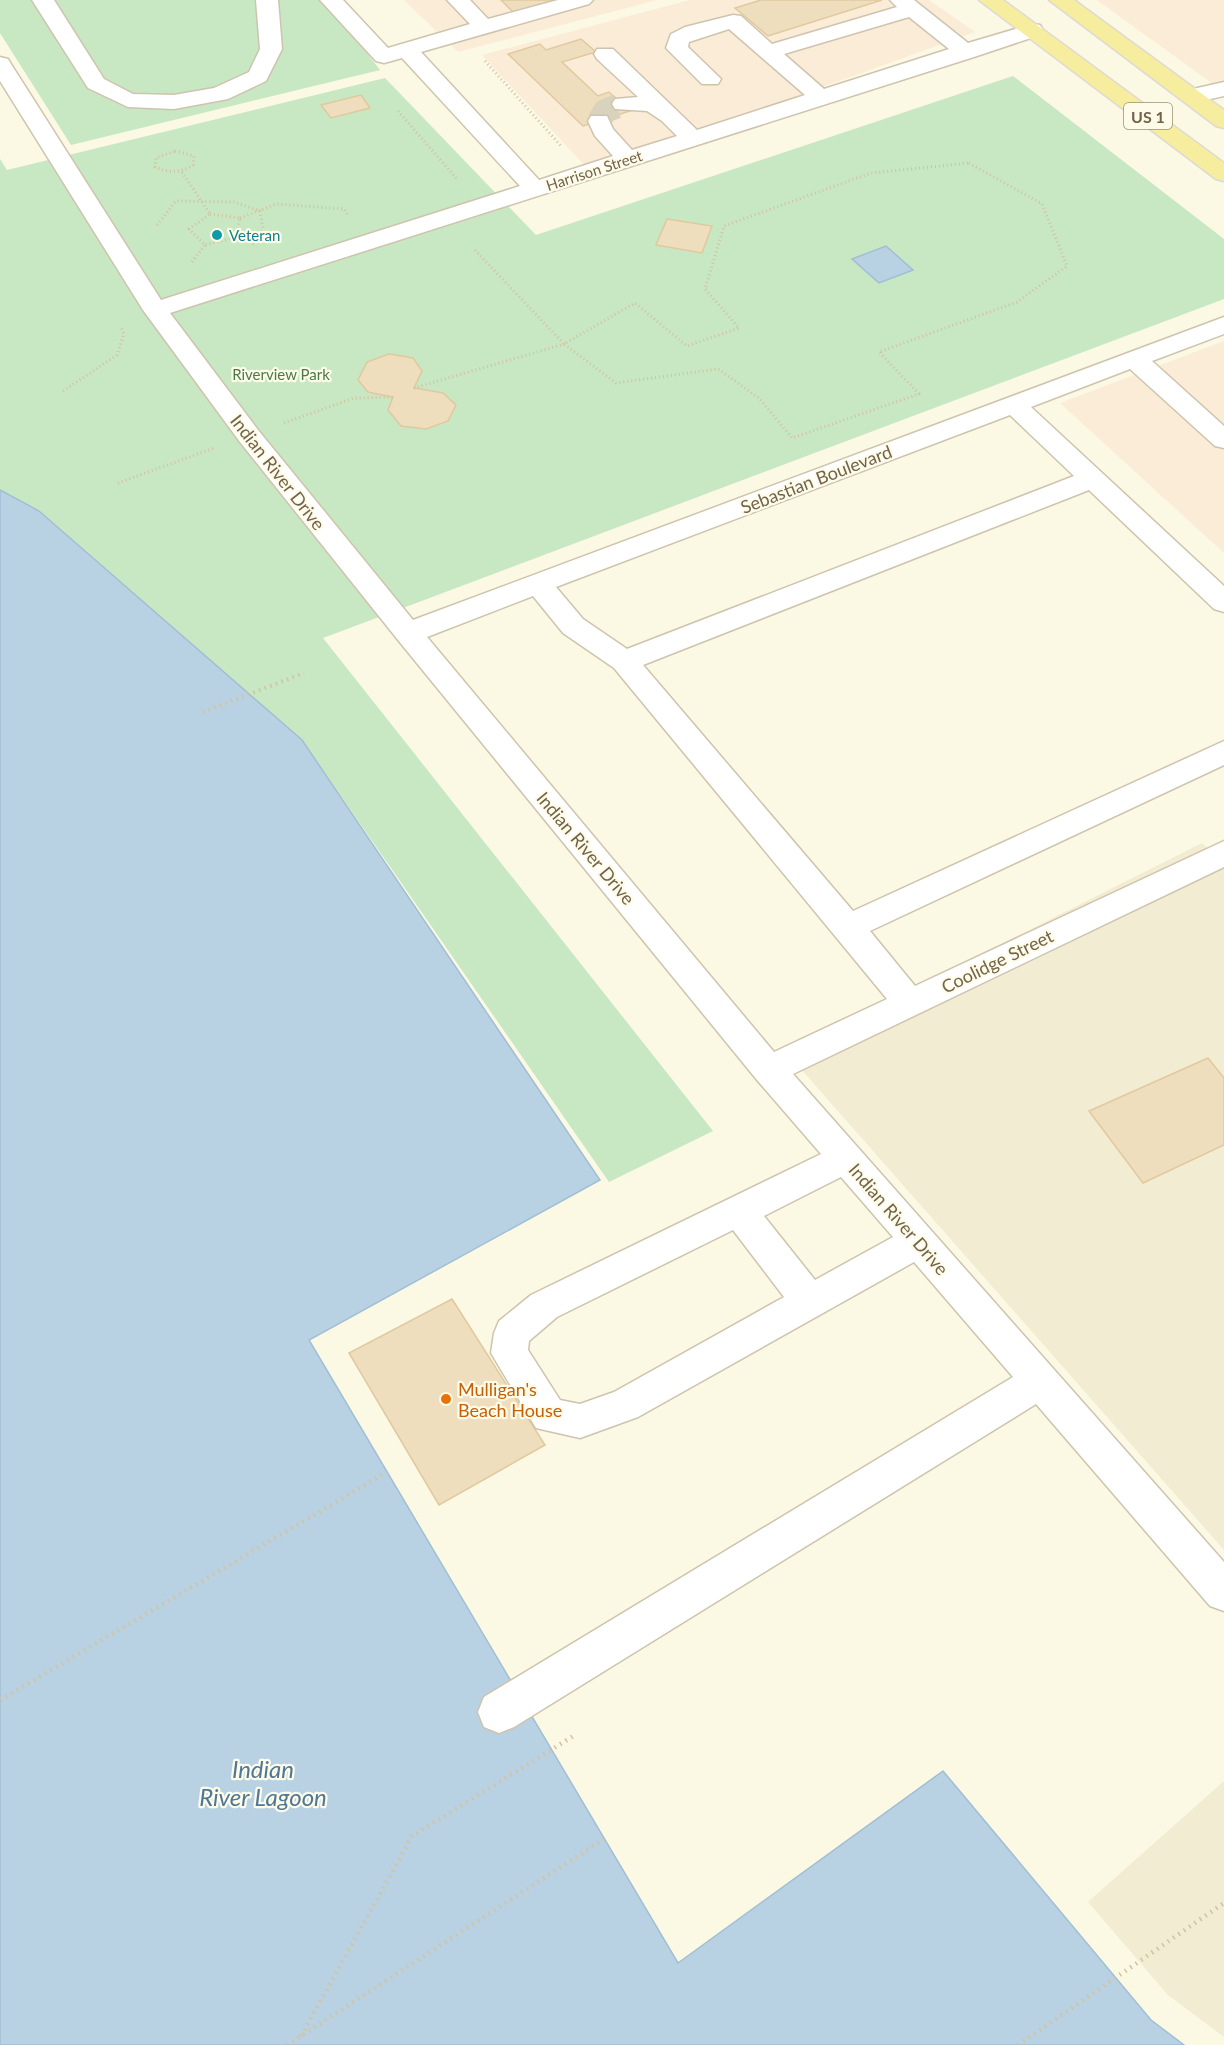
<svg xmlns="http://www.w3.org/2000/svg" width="1224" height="2045" font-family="Lato,sans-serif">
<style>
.residential{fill:#f2ecd2}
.commercial{fill:#fbecd8}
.green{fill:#c8e7c3}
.water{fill:#b9d2e3;stroke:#a0bed4;stroke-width:1.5}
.building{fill:#efdebd;stroke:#e0c99e;stroke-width:1.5}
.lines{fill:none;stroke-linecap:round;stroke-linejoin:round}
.minor-tunnel{stroke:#d9d3be;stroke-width:24;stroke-dasharray:24 12;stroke-linecap:butt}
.minor-casing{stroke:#cec4ae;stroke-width:3}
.major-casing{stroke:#dddad4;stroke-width:3}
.path-far2{stroke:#d3c2a0;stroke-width:3;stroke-dasharray:1 3;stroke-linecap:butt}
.path-far1{stroke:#d3c2a0;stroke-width:4;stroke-dasharray:1.5 4.5;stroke-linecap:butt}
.path{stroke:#d3c2a0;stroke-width:4.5;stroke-dasharray:1.5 5;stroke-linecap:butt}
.minor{fill:#fff;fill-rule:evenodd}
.major{fill:#f6ed9f;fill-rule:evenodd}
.culture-dot{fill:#0f9aa8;stroke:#fefbe9;stroke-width:2}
.food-dot{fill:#e8710a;stroke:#fefbe9;stroke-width:2}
.labels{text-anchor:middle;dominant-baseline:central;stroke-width:4.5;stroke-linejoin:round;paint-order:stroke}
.far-street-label{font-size:15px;fill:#72634b;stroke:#fefbe9}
.far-culture-label{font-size:15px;fill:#0d838f;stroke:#fefbe9;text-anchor:start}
.far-park-label{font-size:15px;fill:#487c46;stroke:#fefbe9}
.shield{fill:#fefbe9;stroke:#9c917a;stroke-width:1.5}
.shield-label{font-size:16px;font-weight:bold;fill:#72634b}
.street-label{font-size:18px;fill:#72634b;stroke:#fefbe9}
.food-label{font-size:18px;fill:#c56008;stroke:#fefbe9;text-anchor:start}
.near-water-label{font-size:24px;font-style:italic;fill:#4f7898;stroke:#fefbe9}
</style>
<rect width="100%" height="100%" fill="#fbf8e4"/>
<g class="residential">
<path d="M1202 843 1224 865V1550L786 1052Z"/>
<path d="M1224 1781V2037L1168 1995 1088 1902Z"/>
</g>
<g class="commercial">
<path d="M404 0H657L458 52Z"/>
<path d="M690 0H929L975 32 590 171 482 55Z"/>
<path d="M1097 0H1224V92Z"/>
<path d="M1224 341V553L1060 403Z"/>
</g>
<g class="green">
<path d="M0 0H326L380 70 71 145 0 33Z"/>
<path d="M1013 76 1224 239V299L323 638 713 1131 609 1182 302 740 39 511 0 490V159L7 170 385 78 536 235Z"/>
</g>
<g class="water">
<path d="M886 246 913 270 879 283 852 259Z"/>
<path d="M0 490 39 511 302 740 600 1180 309 1340 678 1963 943 1771 1151 2020 1184 2045H0Z"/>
</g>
<g class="building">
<path d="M501 0H561L514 13Z"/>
<path d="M761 0H882L768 36 735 8Z"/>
<path d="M581 39 596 52 562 62 598 96 609 92 630 111 583 126 508 54 540 44 546 50Z"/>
<path d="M361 95 370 108 331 118 321 105Z"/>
<path d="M667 219 712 226 702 253 656 245Z"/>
<path d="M389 354 413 358 422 371 414 388 443 393 456 405 448 421 426 429 401 426 388 410 393 397 368 392 358 380 367 362Z"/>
<path d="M1208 1058 1224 1078V1145L1143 1183 1089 1111Z"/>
<path d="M452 1299 545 1445 439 1505 349 1353Z"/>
</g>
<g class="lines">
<path class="minor-tunnel" d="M599 121 605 111 623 104"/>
<defs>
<g id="minor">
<path d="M32 0H54L104 79 133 94 174 95 214 88 249 72 260 49 256 0H278L282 49 266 81 228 99 174 109 128 107 88 88Z"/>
<path d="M320 0H343L388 48 470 24 447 0H470L488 19 558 0H593L589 4 421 52 539 180 613 156 595 136 588 121 591 116H607L613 129 632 150 677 136 662 121 647 111 615 109 612 104 615 99 638 97 597 59 594 54 597 49H613L697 130 805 95 729 29 689 42 688 47 721 79 718 84H702L666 48 671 34 685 27 733 15 741 16 772 44 897 7 890 0H914L968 43 1032 24 1040 25 1043 30 1040 35 974 57 170 313 258 430 413 620 1224 317V334L1152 361 1224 426V448L1215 446 1130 369 1031 407 1224 586V612L1214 609 1089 490 643 665 853 911 1224 741V765L870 931 915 986 1224 841V867L793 1074 1224 1562V1611L1210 1606 1036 1404 514 1727 499 1733 484 1727 478 1712 484 1697 1013 1377 914 1262 638 1417 580 1438 536 1428 491 1353 494 1333 499 1321 531 1295 821 1154 757 1080 398 640 240 442 143 310 0 81V57L8 59 11 64 161 300 520 186 402 58 384 63 376 61ZM909 17 949 49 824 89 784 54ZM1010 415 1074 476 627 649 583 619 556 587ZM533 596 563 633 614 668 887 999 774 1052 427 637ZM841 1177 893 1237 815 1280 764 1216ZM733 1230 784 1297 614 1392 580 1404 560 1400 528 1350 529 1341 557 1317Z"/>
<path d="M1224 82V96L1192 103 1184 101 1181 96 1184 91Z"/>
</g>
<g id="major">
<path d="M979 0H1003L1224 163V181L1216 179Z"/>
<path d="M1049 0H1074L1224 110V128L1216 126Z"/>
</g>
</defs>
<use href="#minor" class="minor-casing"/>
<use href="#major" class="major-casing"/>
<g class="path-far2">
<path d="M485 61 562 147"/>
<path d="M398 111 457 179"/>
<path d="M175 151 194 156 193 165C180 173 169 173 155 167L156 158Z"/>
<path d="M969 163 1042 204 1067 266 1017 302 879 352 919 394 792 438 759 398 718 369 616 383 564 344 635 303 687 346 739 328 705 289 724 226 871 173Z"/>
<path d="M182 172 210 214"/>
<path d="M210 214 240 218 236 237 205 245 189 229Z"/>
<path d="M240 218 276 204 344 209 348 215"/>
<path d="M157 225 176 201 234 202 260 211 263 228 254 244 236 237"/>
<path d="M475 250 564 344"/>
<path d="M192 262 205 245"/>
<path d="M414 388 564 344"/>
<path d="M63 391 117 355 124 334 121 327"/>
<path d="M284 423 354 398 393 397"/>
<path d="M118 483 214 448"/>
</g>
<path class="path-far1" d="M203 712 304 673"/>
<g class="path">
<path d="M0 1700 387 1472"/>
<path d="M301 2036 412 1836 575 1735"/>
<path d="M287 2045 604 1839"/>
<path d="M1018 2045 1224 1903"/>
</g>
<use href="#minor" class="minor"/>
<use href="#major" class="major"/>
</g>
<circle class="culture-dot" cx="217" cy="235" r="6"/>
<circle class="food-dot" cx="446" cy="1399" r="6"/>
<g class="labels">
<g class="far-street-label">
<text transform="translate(594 170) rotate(-18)">Harrison Street</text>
</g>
<g class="far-culture-label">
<text x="229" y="235">Veteran</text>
</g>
<g class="far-park-label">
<text x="281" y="374">Riverview Park</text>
</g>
<rect class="shield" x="1124" y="103" width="48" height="26" rx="4.5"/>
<g class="shield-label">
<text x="1148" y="116">US 1</text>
</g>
<g class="street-label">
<text transform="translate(278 472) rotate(52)">Indian River Drive</text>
<text transform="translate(816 479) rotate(-21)">Sebastian Boulevard</text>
<text transform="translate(586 848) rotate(50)">Indian River Drive</text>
<text transform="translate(997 961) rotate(-26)">Coolidge Street</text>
<text transform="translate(899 1219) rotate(49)">Indian River Drive</text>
</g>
<g class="food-label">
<text x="458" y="1389">Mulligan's<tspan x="458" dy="21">Beach House</tspan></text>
</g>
<g class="near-water-label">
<text x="263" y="1768">Indian<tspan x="263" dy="28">River Lagoon</tspan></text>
</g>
</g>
</svg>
